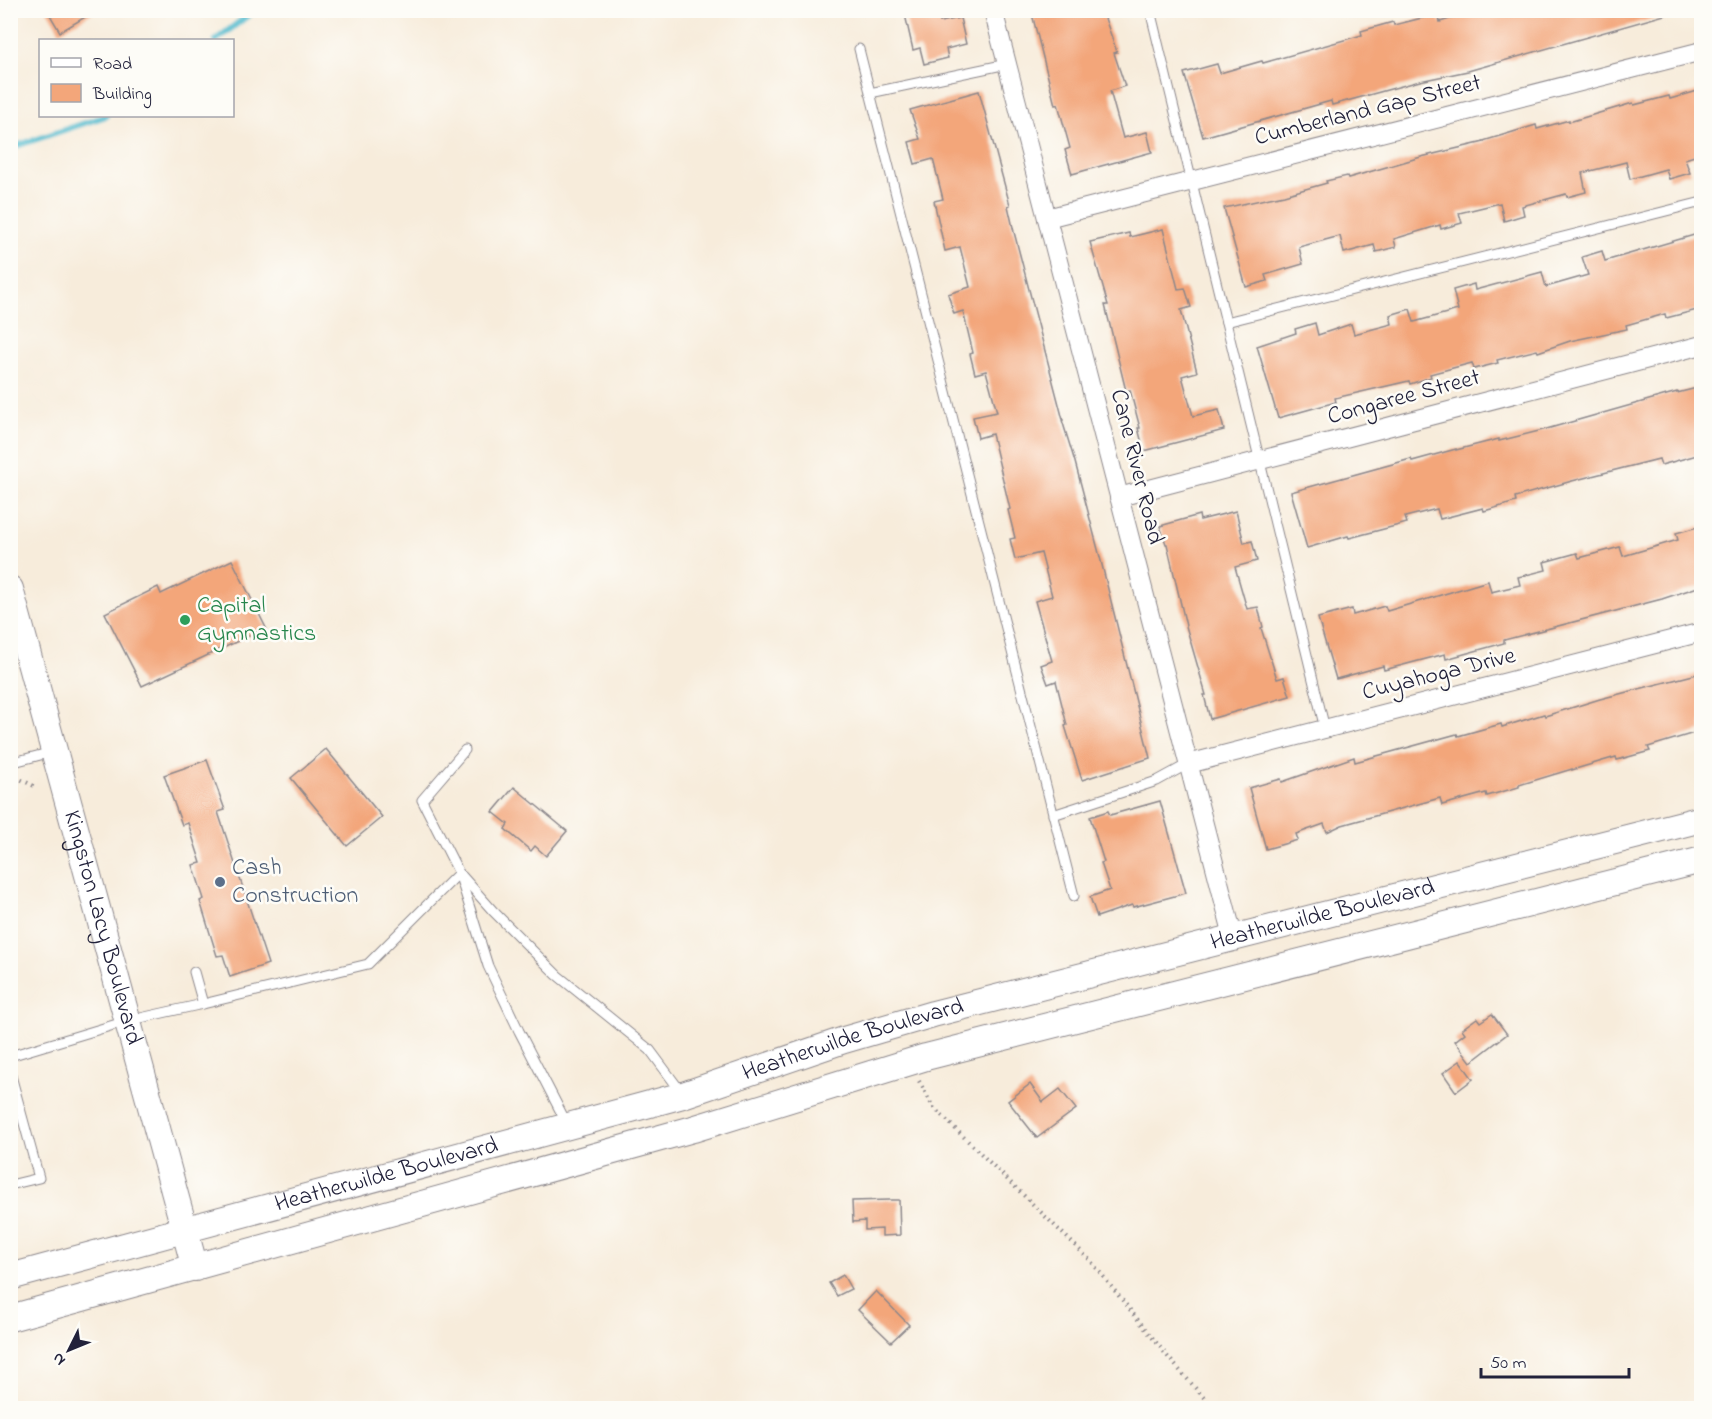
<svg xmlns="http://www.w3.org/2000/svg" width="1712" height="1419" font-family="'Indie Flower',sans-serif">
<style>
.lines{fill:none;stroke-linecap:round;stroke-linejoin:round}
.stream{stroke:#50bacd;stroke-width:6}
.building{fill:#f3a67a}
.lane-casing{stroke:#8c878b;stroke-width:11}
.street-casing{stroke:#8c878b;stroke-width:20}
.secondary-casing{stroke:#8c878b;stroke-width:28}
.path{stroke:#8c878b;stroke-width:4;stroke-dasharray:1.5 4.5;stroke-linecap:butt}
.lane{stroke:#fff;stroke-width:9}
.street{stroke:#fff;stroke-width:18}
.secondary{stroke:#fff;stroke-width:26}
.leisure-dot{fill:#2e9e5b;stroke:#fdfcf7;stroke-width:2}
.service-dot{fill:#5c6f8a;stroke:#fdfcf7;stroke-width:2}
.labels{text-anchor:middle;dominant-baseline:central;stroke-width:5;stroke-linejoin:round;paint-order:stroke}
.street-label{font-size:24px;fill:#22223b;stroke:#fdfcf7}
.leisure-label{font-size:24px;fill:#27864d;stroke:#fdfcf7;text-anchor:start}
.service-label{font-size:24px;fill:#4e5e75;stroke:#fdfcf7;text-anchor:start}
</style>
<rect width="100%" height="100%" fill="#fdfcf7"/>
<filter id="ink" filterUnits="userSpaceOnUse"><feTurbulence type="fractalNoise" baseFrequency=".0167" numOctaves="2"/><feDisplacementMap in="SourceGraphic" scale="12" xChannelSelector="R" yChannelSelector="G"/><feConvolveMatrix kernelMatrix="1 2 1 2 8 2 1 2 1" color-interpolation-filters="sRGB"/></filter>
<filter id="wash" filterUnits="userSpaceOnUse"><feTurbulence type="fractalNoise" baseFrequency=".008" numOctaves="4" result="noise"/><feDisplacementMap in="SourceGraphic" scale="24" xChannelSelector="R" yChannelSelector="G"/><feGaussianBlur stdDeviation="1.35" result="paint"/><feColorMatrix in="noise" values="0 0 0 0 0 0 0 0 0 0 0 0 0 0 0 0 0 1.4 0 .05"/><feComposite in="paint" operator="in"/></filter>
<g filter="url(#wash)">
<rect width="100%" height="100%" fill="#f7ecdb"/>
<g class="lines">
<g class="stream">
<path d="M216 40 255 10"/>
<path d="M10 148 106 116"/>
</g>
</g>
<g id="blocks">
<g class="building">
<path d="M47 10H97L60 32Z"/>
<path d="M904 10H938L940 22 960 18 966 44 946 49 948 58 924 64 920 48 913 50Z"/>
<path d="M1031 10H1102L1117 52 1114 53 1125 86 1110 91 1123 138 1147 132 1152 152 1072 174 1065 150 1070 148 1058 104 1055 105Z"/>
<path d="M1478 10H1667L1668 14 1468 71 1420 81 1332 105 1331 101 1203 137 1184 73 1217 64 1220 73 1262 61 1263 63 1362 35 1361 31 1393 22 1394 25 1438 14 1440 22Z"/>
<path d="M1701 90V154L1685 159 1690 173 1669 179 1666 169 1630 179 1626 162 1582 173 1586 192 1567 197 1566 194 1522 206 1524 215 1504 221 1500 203 1459 213 1462 223 1441 229 1440 225 1394 239 1396 247 1376 252 1374 245 1344 253 1340 236 1299 247 1303 264 1265 275 1267 281 1246 287 1224 208 1284 195 1327 183 1326 181 1347 176 1348 178 1421 157 1484 142 1483 141 1536 125 1537 129 1569 120V122L1633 103 1634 105 1669 96 1670 99Z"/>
<path d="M979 91 1010 205 1008 206 1014 232 1063 420H1062L1075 462 1101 561 1150 758 1082 780 1065 726 1067 725 1056 681 1048 684 1041 665 1052 661 1035 601 1052 596 1041 553 1015 559 1010 539 1015 538 1008 510 1010 509 992 434 978 438 973 417 997 412 986 371 975 374 970 354 973 353 963 311 954 314 948 294 970 287 960 247 945 251 934 201 943 199 933 159 915 164 909 142 920 139 910 110Z"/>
<path d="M1163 229 1178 289 1185 288 1191 307 1181 310 1197 372 1182 376 1193 416 1219 410 1224 430 1144 451 1138 428H1140L1130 390 1126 391 1105 305H1108L1090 242 1129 233 1130 237Z"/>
<path d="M1701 233V309L1666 318 1665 314 1626 325 1627 329 1570 341 1538 352 1537 350 1497 360 1498 363 1474 369 1472 363 1430 374 1431 377 1410 384 1409 381 1335 398 1336 402 1278 418 1257 346 1296 333 1295 329 1315 323 1318 335 1351 324 1354 334 1392 324 1390 315 1410 309 1414 322 1458 310 1453 290 1474 284 1475 290 1542 272 1546 287 1588 275 1582 257 1602 251 1605 261Z"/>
<path d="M1701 387V454L1661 465 1659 459 1572 481 1515 497 1516 502 1484 511 1483 508 1440 519 1437 509 1405 517 1407 523 1349 538 1348 536 1307 548 1291 492 1411 459 1412 461 1456 449V450L1499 439V441L1543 430 1677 392V393Z"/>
<path d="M1236 511 1244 543 1252 541 1257 561 1235 567 1247 609 1258 607 1263 627 1261 628 1277 679 1284 677 1290 696 1210 719 1204 695H1206L1186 626 1167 544H1166L1160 526 1199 515 1200 520Z"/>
<path d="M1701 526V586L1662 599 1504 640V643L1446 659 1445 654 1384 670 1383 666 1336 679 1318 618 1352 609 1353 615 1385 606 1387 611 1488 581 1491 592 1520 585 1518 577 1546 570 1544 562 1577 553 1579 558 1620 547 1623 556 1678 540 1676 533Z"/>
<path d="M232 560 266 628 142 686 105 613 158 587 161 594Z"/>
<path d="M1701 673V731L1648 747 1650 751 1617 760 1616 757 1572 770V769L1519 785V787L1487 796 1486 793 1442 805 1440 798 1342 825 1327 832 1324 824 1296 834 1298 840 1266 849 1249 788 1281 779 1282 782 1354 757 1355 762 1457 734 1458 736 1501 724 1502 727 1544 714 1545 716 1600 699Z"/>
<path d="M326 749 382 817 347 846 291 778Z"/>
<path d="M207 760 225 810 218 812 268 964 230 977 223 955 217 956 200 901 204 899 193 865 201 863 188 823 182 825 164 775Z"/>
<path d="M514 787 567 831 546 856 535 846 531 851 505 829 508 824 493 812Z"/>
<path d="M1160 801 1186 893 1133 907 1132 905 1097 917 1090 897 1110 890 1101 863 1104 862 1090 817 1108 811 1110 815Z"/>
<path d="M1492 1014 1507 1034 1471 1062 1455 1041 1465 1033 1462 1029 1477 1018 1480 1022Z"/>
<path d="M1460 1061 1473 1079 1456 1092 1443 1073Z"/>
<path d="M1030 1084 1043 1102 1060 1089 1076 1109 1037 1138 1008 1101Z"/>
<path d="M889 1200H899L900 1235 882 1236V1229L865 1230V1221L853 1222 852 1201Z"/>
<path d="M843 1275 851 1289 837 1296 829 1283Z"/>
<path d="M876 1291 909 1325 891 1342 858 1310Z"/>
</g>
</g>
</g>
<g filter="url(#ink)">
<use href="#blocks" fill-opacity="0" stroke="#8c878b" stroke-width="1.5"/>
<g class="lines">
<defs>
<g id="lane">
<path d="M1150 10 1325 729"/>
<path d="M859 49 1074 896"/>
<path d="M870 93 1007 64"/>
<path d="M1226 322 1702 202"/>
<path d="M465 750 422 800 459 873 488 966 519 1031 567 1124"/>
<path d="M10 763 52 752"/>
<path d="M1053 815 1157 781 1188 764"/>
<path d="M462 876 493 911 557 975 650 1050 682 1093"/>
<path d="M194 972 203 1004 368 964 459 873"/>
<path d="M10 1056 127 1021 203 1004"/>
<path d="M10 1072 39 1178 10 1185"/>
</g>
<g id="street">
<path d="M993 10 1233 936"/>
<path d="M1047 218 1702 51"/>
<path d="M1119 497 1702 345"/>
<path d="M1188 764 1702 632"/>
</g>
<g id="secondary">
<path id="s1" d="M10 589 195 1268"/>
<path id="s2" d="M10 1277 683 1095 844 1040 933 1014 1702 819"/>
<path d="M10 1318 693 1129 926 1057 1702 860"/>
</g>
</defs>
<use href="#lane" class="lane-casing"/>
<use href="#street" class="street-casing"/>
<use href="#secondary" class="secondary-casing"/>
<g class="path">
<path d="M10 780 18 778 34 786"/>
<path d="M919 1081 933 1107 1090 1260 1168 1357 1213 1408"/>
</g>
<use href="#lane" class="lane"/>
<use href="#street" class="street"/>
<use href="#secondary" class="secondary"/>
</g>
</g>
<circle class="leisure-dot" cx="185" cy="620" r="6"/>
<circle class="service-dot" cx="220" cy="882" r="6"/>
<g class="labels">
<g class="street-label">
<text transform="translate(1368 111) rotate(-14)">Cumberland Gap Street</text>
<text transform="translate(1404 398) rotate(-15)">Congaree Street</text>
<text transform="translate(1136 467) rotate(76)">Cane River Road</text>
<text transform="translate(1439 675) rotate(-14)">Cuyahoga Drive</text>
<text stroke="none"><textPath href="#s2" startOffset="1362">Heatherwilde Boulevard</textPath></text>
<text stroke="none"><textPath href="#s1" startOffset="351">Kingston Lacy Boulevard</textPath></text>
<text stroke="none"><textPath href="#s2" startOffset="876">Heatherwilde Boulevard</textPath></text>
<text stroke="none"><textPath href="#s2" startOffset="390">Heatherwilde Boulevard</textPath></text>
</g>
<g class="leisure-label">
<text x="197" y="606">Capital<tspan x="197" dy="28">Gymnastics</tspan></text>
</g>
<g class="service-label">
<text x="232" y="868">Cash<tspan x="232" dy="28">Construction</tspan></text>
</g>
</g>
<rect width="1712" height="1419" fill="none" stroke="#fdfcf7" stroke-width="36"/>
<rect x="39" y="39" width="195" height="78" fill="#fdfcf7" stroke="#a5a5ac" stroke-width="1.5"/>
<rect x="51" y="58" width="30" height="9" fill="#ffffff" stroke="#a5a5ac" stroke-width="1.5"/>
<text x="93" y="69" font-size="18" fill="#22223b">Road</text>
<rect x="51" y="84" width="30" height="18" fill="#f3a67a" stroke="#a5a5ac" stroke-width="1.5"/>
<text x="93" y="99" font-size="18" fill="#22223b">Building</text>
<g transform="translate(69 1350) rotate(227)" stroke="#fdfcf7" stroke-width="4.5" paint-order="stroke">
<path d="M0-4.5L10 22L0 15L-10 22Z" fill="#22223b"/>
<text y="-9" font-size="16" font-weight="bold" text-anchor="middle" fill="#22223b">N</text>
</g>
<path d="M1481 1368v9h148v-9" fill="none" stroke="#22223b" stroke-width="3"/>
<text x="1490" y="1368" font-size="18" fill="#22223b" stroke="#fdfcf7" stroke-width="4.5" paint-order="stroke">50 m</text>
</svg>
